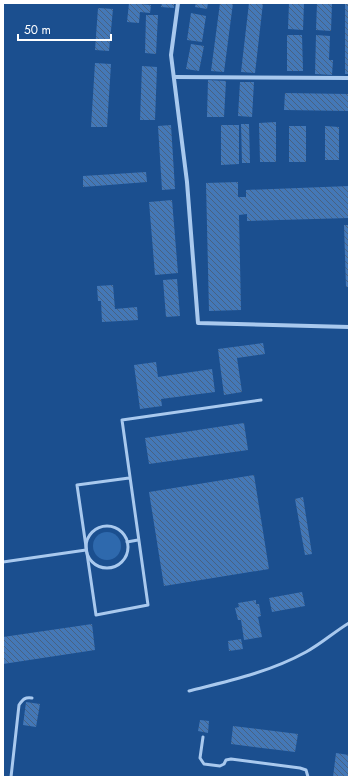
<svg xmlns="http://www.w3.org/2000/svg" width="352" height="780" font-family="Jost,sans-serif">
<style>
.green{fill:#2e69ad}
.building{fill:url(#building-back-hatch)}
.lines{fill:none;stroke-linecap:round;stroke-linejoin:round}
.lane{stroke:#a9c9ee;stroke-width:3}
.street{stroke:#a9c9ee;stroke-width:4}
</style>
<defs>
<pattern id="building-back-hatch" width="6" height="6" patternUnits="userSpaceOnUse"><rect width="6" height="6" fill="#4478b7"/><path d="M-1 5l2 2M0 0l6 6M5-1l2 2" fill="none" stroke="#486282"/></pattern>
</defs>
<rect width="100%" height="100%" fill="#1b4f8f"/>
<circle class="green" cx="107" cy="546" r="14"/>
<g class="building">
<path d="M129 3 151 5 150 13 140 12 139 23 127 22Z"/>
<path d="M162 3H174V8L161 7Z"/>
<path d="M196 3H208L207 9 195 7Z"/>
<path d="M220 3H233L224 72 211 71Z"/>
<path d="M249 3H263L255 73 241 72Z"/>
<path d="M289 3H304L303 30 288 29Z"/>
<path d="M317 3H332L331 31 316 30Z"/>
<rect x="345" y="3" width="4" height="71"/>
<path d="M98 8 113 9 109 51 95 50Z"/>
<path d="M191 13 206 16 202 42 187 40Z"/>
<path d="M146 15H158L156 54 145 53Z"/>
<path d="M287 35H302L303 71H287Z"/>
<path d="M316 35 330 36 329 60H333L332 75 315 74Z"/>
<path d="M191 44 204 46 199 71 186 69Z"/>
<path d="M95 63 111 64 107 127H91Z"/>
<path d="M142 66 157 67 155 120H140Z"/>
<path d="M208 80 226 81 224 117H207Z"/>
<path d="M240 82H254L252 117 238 116Z"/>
<path d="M285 93 349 94V111L284 110Z"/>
<path d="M276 122V162H260L259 123Z"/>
<path d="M241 124H249L250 163H242Z"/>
<path d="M171 125 175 189 162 190 158 126Z"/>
<path d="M221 125H239V164L221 165Z"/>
<rect x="289" y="126" width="17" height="36"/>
<path d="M325 126 339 127V160H325Z"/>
<path d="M146 172 147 182 83 187V176Z"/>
<path d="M238 182V197H246V190L349 186V218L247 221V214L239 215 241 310 209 311 206 183Z"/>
<path d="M172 200 178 273 155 275 149 202Z"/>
<path d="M344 225H349V287H346Z"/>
<path d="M177 279 180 316 166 317 163 280Z"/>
<path d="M113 285 115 309 137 307 138 320 102 322 101 301H98L97 286Z"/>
<path d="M263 343 265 354 237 358 242 392 224 395 218 349Z"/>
<path d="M156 362 158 377 212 369 215 392 161 399 162 406 140 409 134 365Z"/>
<path d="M244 423 248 450 149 464 145 438Z"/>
<path d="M254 475 269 569 164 586 149 492Z"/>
<path d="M303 497 312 554 305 555 295 499Z"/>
<path d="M302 592 305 606 272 612 269 598Z"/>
<path d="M256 600V604H259L261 616 258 617 262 637 244 640 241 620H238L235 608 239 607 238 603Z"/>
<path d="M92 624 95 650 3 664V637Z"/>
<path d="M241 639 243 649 229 651 228 641Z"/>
<path d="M26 702 40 704 36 727 23 725Z"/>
<path d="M200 720 209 721 208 733 198 731Z"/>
<path d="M233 726 298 734 295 752 231 744Z"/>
<path d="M336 753 349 755V777H333Z"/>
</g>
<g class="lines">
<g class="lane">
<path d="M129 478 77 485 96 615 148 605 122 420 261 400"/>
<circle cx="107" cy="547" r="21"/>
<path d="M127 542 138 540"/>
<path d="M3 562 86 550"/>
<path d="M189 691C229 681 270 672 306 652 321 644 334 632 349 623"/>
<path d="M203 737 200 758 204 764 220 766 224 764 226 760 231 759 300 768 306 770 308 777"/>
<path d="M11 777 19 705C23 699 25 697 32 698"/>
</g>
<g class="street">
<path d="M178 3 171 55 187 182 198 323 349 327"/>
<path d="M174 77 349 78"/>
</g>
</g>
<rect width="352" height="780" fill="none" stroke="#ffffff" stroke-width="8"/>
<path d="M18 34v6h93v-6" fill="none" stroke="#ffffff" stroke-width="2"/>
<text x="24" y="34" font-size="12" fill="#ffffff" stroke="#1b4f8f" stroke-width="3" paint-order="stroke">50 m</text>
</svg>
